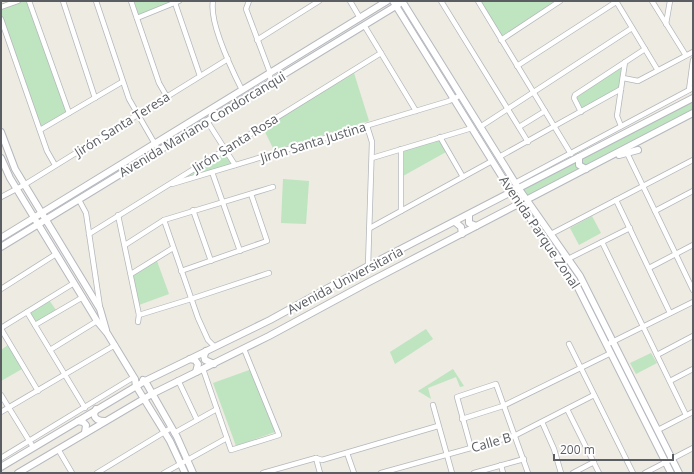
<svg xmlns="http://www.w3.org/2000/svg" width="694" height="474" font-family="'Open Sans',sans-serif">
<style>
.green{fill:#bee4c0}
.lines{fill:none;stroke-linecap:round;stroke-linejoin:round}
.street-casing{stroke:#b4b7bc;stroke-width:6}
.secondary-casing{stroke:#b5b8be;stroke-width:8}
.street{stroke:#fff;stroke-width:4.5}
.secondary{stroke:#fff;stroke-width:6}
.labels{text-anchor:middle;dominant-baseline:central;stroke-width:4;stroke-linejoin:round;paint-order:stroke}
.street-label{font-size:13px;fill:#5a5d62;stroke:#fff}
</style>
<rect width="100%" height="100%" fill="#edebe2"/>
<g class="green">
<path d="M22 1H27L67 112 41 127 1 15V8Z"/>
<path d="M134 1H172L138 15Z"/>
<path d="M480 1H555L502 36Z"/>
<path d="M621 68 620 88 582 108 576 97Z"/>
<path d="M354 73 369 121 274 150 263 128Z"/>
<path d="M693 100V111L528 198 522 190Z"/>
<path d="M440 140 446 152 403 176V151Z"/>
<path d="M224 153 231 164 190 177 188 174Z"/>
<path d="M283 179 309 181 306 224 281 223Z"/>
<path d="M592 216 601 233 579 245 570 228Z"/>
<path d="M157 261 169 294 139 305 133 275Z"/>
<path d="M49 300 56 310 35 323 29 312Z"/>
<path d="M426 329 433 339 395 364 390 352Z"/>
<path d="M8 345 22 369 1 381V350Z"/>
<path d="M651 353 657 363 636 374 630 363Z"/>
<path d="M252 369 275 432 236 446 213 383Z"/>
<path d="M453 369 464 386 460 387 456 377 428 388 431 399 418 391Z"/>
</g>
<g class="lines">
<defs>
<g id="street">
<path d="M29 1 69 113"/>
<path d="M63 1 95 98"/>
<path d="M96 1 129 99 159 151"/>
<path d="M131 1 159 83 167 97"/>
<path d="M213 1C209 23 232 70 242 90"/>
<path d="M249 1 246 9 269 70 271 82"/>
<path d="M350 1 360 18"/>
<path d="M441 1 528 142"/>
<path d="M478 1 571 154"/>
<path d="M616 1 657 69"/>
<path d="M652 1 685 54"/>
<path d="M175 3 200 76"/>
<path d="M1 7 18 1"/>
<path d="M137 18 179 1"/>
<path d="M1 19 47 151 55 165"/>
<path d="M666 24 670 1"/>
<path d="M364 25 416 111"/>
<path d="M257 40 319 1"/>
<path d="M501 40 560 1"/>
<path d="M517 66 616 2"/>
<path d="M623 78 638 81 693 52"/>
<path d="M689 90 693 60"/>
<path d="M581 112 574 98 575 95 645 49"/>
<path d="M207 121 235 165"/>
<path d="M367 126 372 142 368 266"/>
<path d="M621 126 617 116 625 62"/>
<path d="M480 127 632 28"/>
<path d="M519 127 545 111"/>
<path d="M40 130 122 82"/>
<path d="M440 137 463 177"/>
<path d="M628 155 693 290"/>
<path d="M499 157 621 89"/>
<path d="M372 158 472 128"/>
<path d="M212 172 240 251"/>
<path d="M515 183 693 88"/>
<path d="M172 184 449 101 461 95"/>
<path d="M1 197 24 185 228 59"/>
<path d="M79 200 86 213 100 307"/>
<path d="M616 200 670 313"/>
<path d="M193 210 211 261"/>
<path d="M401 211V149"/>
<path d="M655 211 693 191"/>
<path d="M118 215 139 315 138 322"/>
<path d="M164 220 198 318 208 340 215 347"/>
<path d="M370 228 492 161"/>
<path d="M89 234 381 53"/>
<path d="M551 234 693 160"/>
<path d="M602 242 686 415"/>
<path d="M125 245 164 220 273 187"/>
<path d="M568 259 630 228"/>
<path d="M649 268 693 245"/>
<path d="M181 271 267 241 251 194"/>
<path d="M131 274 173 248"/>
<path d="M1 289 56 254"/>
<path d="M27 312 85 408"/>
<path d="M139 315 191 299 269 273"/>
<path d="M35 325 83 297"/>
<path d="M1 328 74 283"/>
<path d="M1 329 38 391"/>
<path d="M610 343 693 302"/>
<path d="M569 344 633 473"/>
<path d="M50 350 97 321"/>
<path d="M657 355 693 336"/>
<path d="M203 369 231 450 279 435 244 349"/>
<path d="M178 380 197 420"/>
<path d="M670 381 693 369"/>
<path d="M1 395 33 447"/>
<path d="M433 405 452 473"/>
<path d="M567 409 599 473"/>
<path d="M1 412 115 345"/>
<path d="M462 419 503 406 611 353"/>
<path d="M542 422 554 449 561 473"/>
<path d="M658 430 693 412"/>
<path d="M174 433 217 409"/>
<path d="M471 448 457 397 496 384 528 473"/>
<path d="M58 449 72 473"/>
<path d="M347 453 354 473"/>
<path d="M1 458 134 377"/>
<path d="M316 458 320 473"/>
<path d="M501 465 503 473"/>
<path d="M97 473 171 428"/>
<path d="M164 473 227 438"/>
<path d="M263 473 316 458 322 460 438 426"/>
<path d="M381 473 514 436 594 395"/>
<path d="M474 473 524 459"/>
<path d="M573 473 594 462"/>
<path d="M645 473 693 448"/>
</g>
<g id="secondary">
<path d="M393 1 512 193 574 280 671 473"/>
<path d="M402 1 519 189 580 276 679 473"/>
<path d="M1 132 15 169 100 309 106 330"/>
<path d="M619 155 638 150"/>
<path d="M579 157V165L586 169"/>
<path d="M1 158 10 178 97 321 107 333 135 379 136 386 170 441 185 473"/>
<path d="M469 215V223L476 226"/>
<path d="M455 222 461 227 462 234"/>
<path d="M1 238 387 1"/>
<path d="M1 247 399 4"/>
<path d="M206 351 204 356 205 360 214 364"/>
<path d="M190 359 195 360 198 364 196 372"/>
<path d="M143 380 145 381 177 437 193 473"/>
<path d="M96 409 94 414C95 420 99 421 105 421"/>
<path d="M78 421 83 422 86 425 85 433"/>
<path d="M1 467 145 381 270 320 368 266 693 98"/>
<path d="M18 473 152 394 269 336 367 283 693 113"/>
</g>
</defs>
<use href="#street" class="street-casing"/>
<use href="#secondary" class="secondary-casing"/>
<use href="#street" class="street"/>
<use href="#secondary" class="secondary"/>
</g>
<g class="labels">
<g class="street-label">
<text transform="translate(122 124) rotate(-32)">Jirón Santa Teresa</text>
<text transform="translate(202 124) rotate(-31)">Avenida Mariano Condorcanqui</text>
<text transform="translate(313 142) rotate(-17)">Jirón Santa Justina</text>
<text transform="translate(235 143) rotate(-32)">Jirón Santa Rosa</text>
<text transform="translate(540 232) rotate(56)">Avenida Parque Zonal</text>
<text transform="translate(345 280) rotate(-28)">Avenida Universitaria</text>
<text transform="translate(491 442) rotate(-16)">Calle B</text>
</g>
</g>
<rect width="694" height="474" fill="none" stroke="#5a5d62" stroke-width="4"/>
<path d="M554 454v6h119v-6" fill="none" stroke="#5a5d62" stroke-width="2"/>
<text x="560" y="454" font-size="12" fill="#5a5d62" stroke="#ffffff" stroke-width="3" paint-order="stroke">200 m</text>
</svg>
